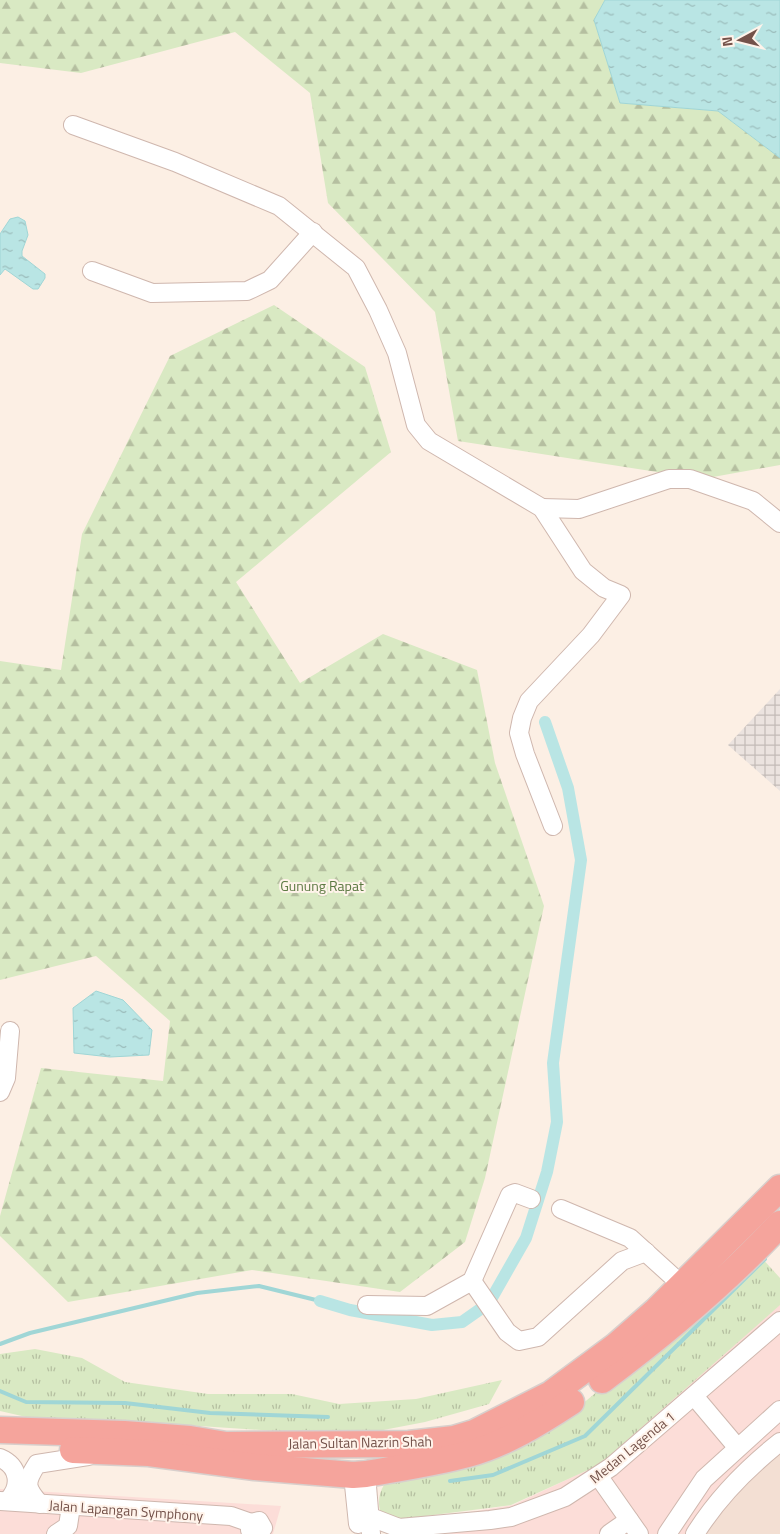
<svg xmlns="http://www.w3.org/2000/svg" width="780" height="1534" font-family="'Titillium Web',sans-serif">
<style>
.residential{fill:#f3dfd3}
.commercial{fill:#fcddd8}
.industrial{fill:url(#industrial-grid)}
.grass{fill:url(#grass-tufts)}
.forest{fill:url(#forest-firs)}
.water{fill:url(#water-ripples);stroke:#a0d6d6}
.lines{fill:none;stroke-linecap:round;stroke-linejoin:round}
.stream{stroke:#a0d6d6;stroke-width:4}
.canal{stroke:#b9e5e4;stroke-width:12}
.minor-casing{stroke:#cfb7ae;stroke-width:20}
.highway-casing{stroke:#d8cfcc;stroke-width:29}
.minor{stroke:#fff;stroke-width:18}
.highway{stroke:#f5a49c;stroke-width:26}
.labels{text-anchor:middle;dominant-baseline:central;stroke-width:4;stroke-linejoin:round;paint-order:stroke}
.park-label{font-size:14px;fill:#5c7942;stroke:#fff3ea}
.street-label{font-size:14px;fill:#74524a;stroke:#fff3ea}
</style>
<defs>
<pattern id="industrial-grid" width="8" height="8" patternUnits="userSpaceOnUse" patternTransform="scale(1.25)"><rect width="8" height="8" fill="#ebe3df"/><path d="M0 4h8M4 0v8" fill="none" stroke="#c3bbb7"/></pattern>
<pattern id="grass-tufts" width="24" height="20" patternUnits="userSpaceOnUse" patternTransform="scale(1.25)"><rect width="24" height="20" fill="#d9e9c3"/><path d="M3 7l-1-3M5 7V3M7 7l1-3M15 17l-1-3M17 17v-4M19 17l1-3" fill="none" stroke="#b5bfa0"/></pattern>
<pattern id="forest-firs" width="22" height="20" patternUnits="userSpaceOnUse" patternTransform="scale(1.25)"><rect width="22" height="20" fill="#d9e9c3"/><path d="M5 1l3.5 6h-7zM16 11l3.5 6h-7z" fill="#b5bfa0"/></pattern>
<pattern id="water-ripples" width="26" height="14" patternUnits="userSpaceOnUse" patternTransform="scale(1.25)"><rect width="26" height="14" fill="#b9e5e4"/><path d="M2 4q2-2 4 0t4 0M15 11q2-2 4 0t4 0" fill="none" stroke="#9bbcbb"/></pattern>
</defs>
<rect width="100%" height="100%" fill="#fcefe4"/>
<path class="residential" d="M780 1441V1534H701Z"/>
<g class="commercial">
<path d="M780 1304V1441L701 1534H398L409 1522 513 1505 598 1465Z"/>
<path d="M0 1489 281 1506 273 1534H0Z"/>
</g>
<path class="industrial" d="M780 689V791L728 745Z"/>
<g class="grass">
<path d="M760 1256 780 1278V1305L599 1465 511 1505 386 1521C377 1511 377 1496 384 1485L473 1466 563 1420Z"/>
<path d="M35 1349 82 1358 125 1382 208 1394H292L339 1404 416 1399 502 1380 489 1404 425 1422 352 1436 139 1422 35 1419 0 1411V1354Z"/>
</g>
<g class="forest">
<path d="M0 0H605L594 20 620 103 718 111 780 158V465L702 479 458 441 435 312 328 203 310 93 235 32 81 73 0 63Z"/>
<path d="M274 305 365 367 391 452 236 582 300 683 383 634 477 670 495 763 544 906 485 1178 465 1242 400 1292 252 1270 68 1302 0 1236V1216L41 1068 163 1081 170 1021 96 956 0 980V661L61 670 82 534 170 356Z"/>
</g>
<g class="water">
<path d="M605 0H780V158L718 111 620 103 594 20Z"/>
<path d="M18 217 25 221 28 235 22 251V256L45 274V278L38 289H33L5 269 0 275V234L10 219Z"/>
<path d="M96 991 123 1000 152 1030 149 1055 110 1057 74 1053 73 1008Z"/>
</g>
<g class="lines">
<g class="stream">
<path d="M0 1344 30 1333 197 1293 259 1286 320 1301"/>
<path d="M0 1391 26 1402 125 1403 210 1413 328 1417"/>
<path d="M450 1481 493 1475 585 1436 765 1259"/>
</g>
<path class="canal" d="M320 1301 350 1310 432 1325 462 1322 489 1303 526 1238 547 1172 557 1122 553 1063 581 860 568 788 545 722"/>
<defs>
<g id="minor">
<path d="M73 125 175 162 279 206 356 268 378 310 397 353 416 425 429 441 542 508 583 571 604 588 621 595 591 635 529 701 522 718 519 733 525 754 553 826"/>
<path d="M92 271 152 293 247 291 270 280 313 232"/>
<path d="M542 508 579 509 669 479H690L753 501 780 523"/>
<path d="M0 1092 6 1078 10 1031"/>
<path d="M561 1209 630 1238 682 1285"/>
<path d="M472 1281 507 1332 519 1341 538 1337 622 1261 646 1252"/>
<path d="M367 1305 427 1306 472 1281 510 1195 515 1193 531 1199"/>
<path d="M694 1396 737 1447"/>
<path d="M0 1458C19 1466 22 1486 8 1500"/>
<path d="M366 1474 371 1534"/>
<path d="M353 1475 358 1524"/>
<path d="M599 1477 639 1534"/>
<path d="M0 1501 231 1516 251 1523"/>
<path d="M40 1504C25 1487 25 1483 37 1464L88 1456"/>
<path d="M368 1516 399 1528 490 1520 511 1517 565 1497 611 1467 780 1321"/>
<path d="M250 1530 251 1523 259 1521 263 1528 258 1534"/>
<path d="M56 1534 68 1526 71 1506"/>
<path d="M609 1534 629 1520"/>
<path d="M667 1534 704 1479 780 1410"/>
<path d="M695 1534C718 1497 746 1469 780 1442"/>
</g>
<g id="highway">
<path d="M602 1380C665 1333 727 1281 780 1224"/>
<path d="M0 1430 124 1434 190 1439 226 1445 409 1444 454 1439 474 1433 551 1394 616 1346 656 1311 780 1188"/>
<path d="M73 1450 149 1453 255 1467 353 1475 366 1474C400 1468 435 1463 468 1454 505 1444 539 1423 571 1402"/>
</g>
</defs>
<use href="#minor" class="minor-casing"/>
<use href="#highway" class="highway-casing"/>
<use href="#minor" class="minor"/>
<use href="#highway" class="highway"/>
</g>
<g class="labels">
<g class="park-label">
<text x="322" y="885">Gunung Rapat</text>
</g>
<g class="street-label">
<text transform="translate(360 1442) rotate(-1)">Jalan Sultan Nazrin Shah</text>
<text transform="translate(632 1447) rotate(-39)">Medan Lagenda 1</text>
<text transform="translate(126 1510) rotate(4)">Jalan Lapangan Symphony</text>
</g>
</g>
<g transform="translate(740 40) rotate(263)" stroke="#fff3ea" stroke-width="4" paint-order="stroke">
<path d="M0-4L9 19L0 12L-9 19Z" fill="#74524a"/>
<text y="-8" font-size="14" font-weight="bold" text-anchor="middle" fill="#74524a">N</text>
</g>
</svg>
